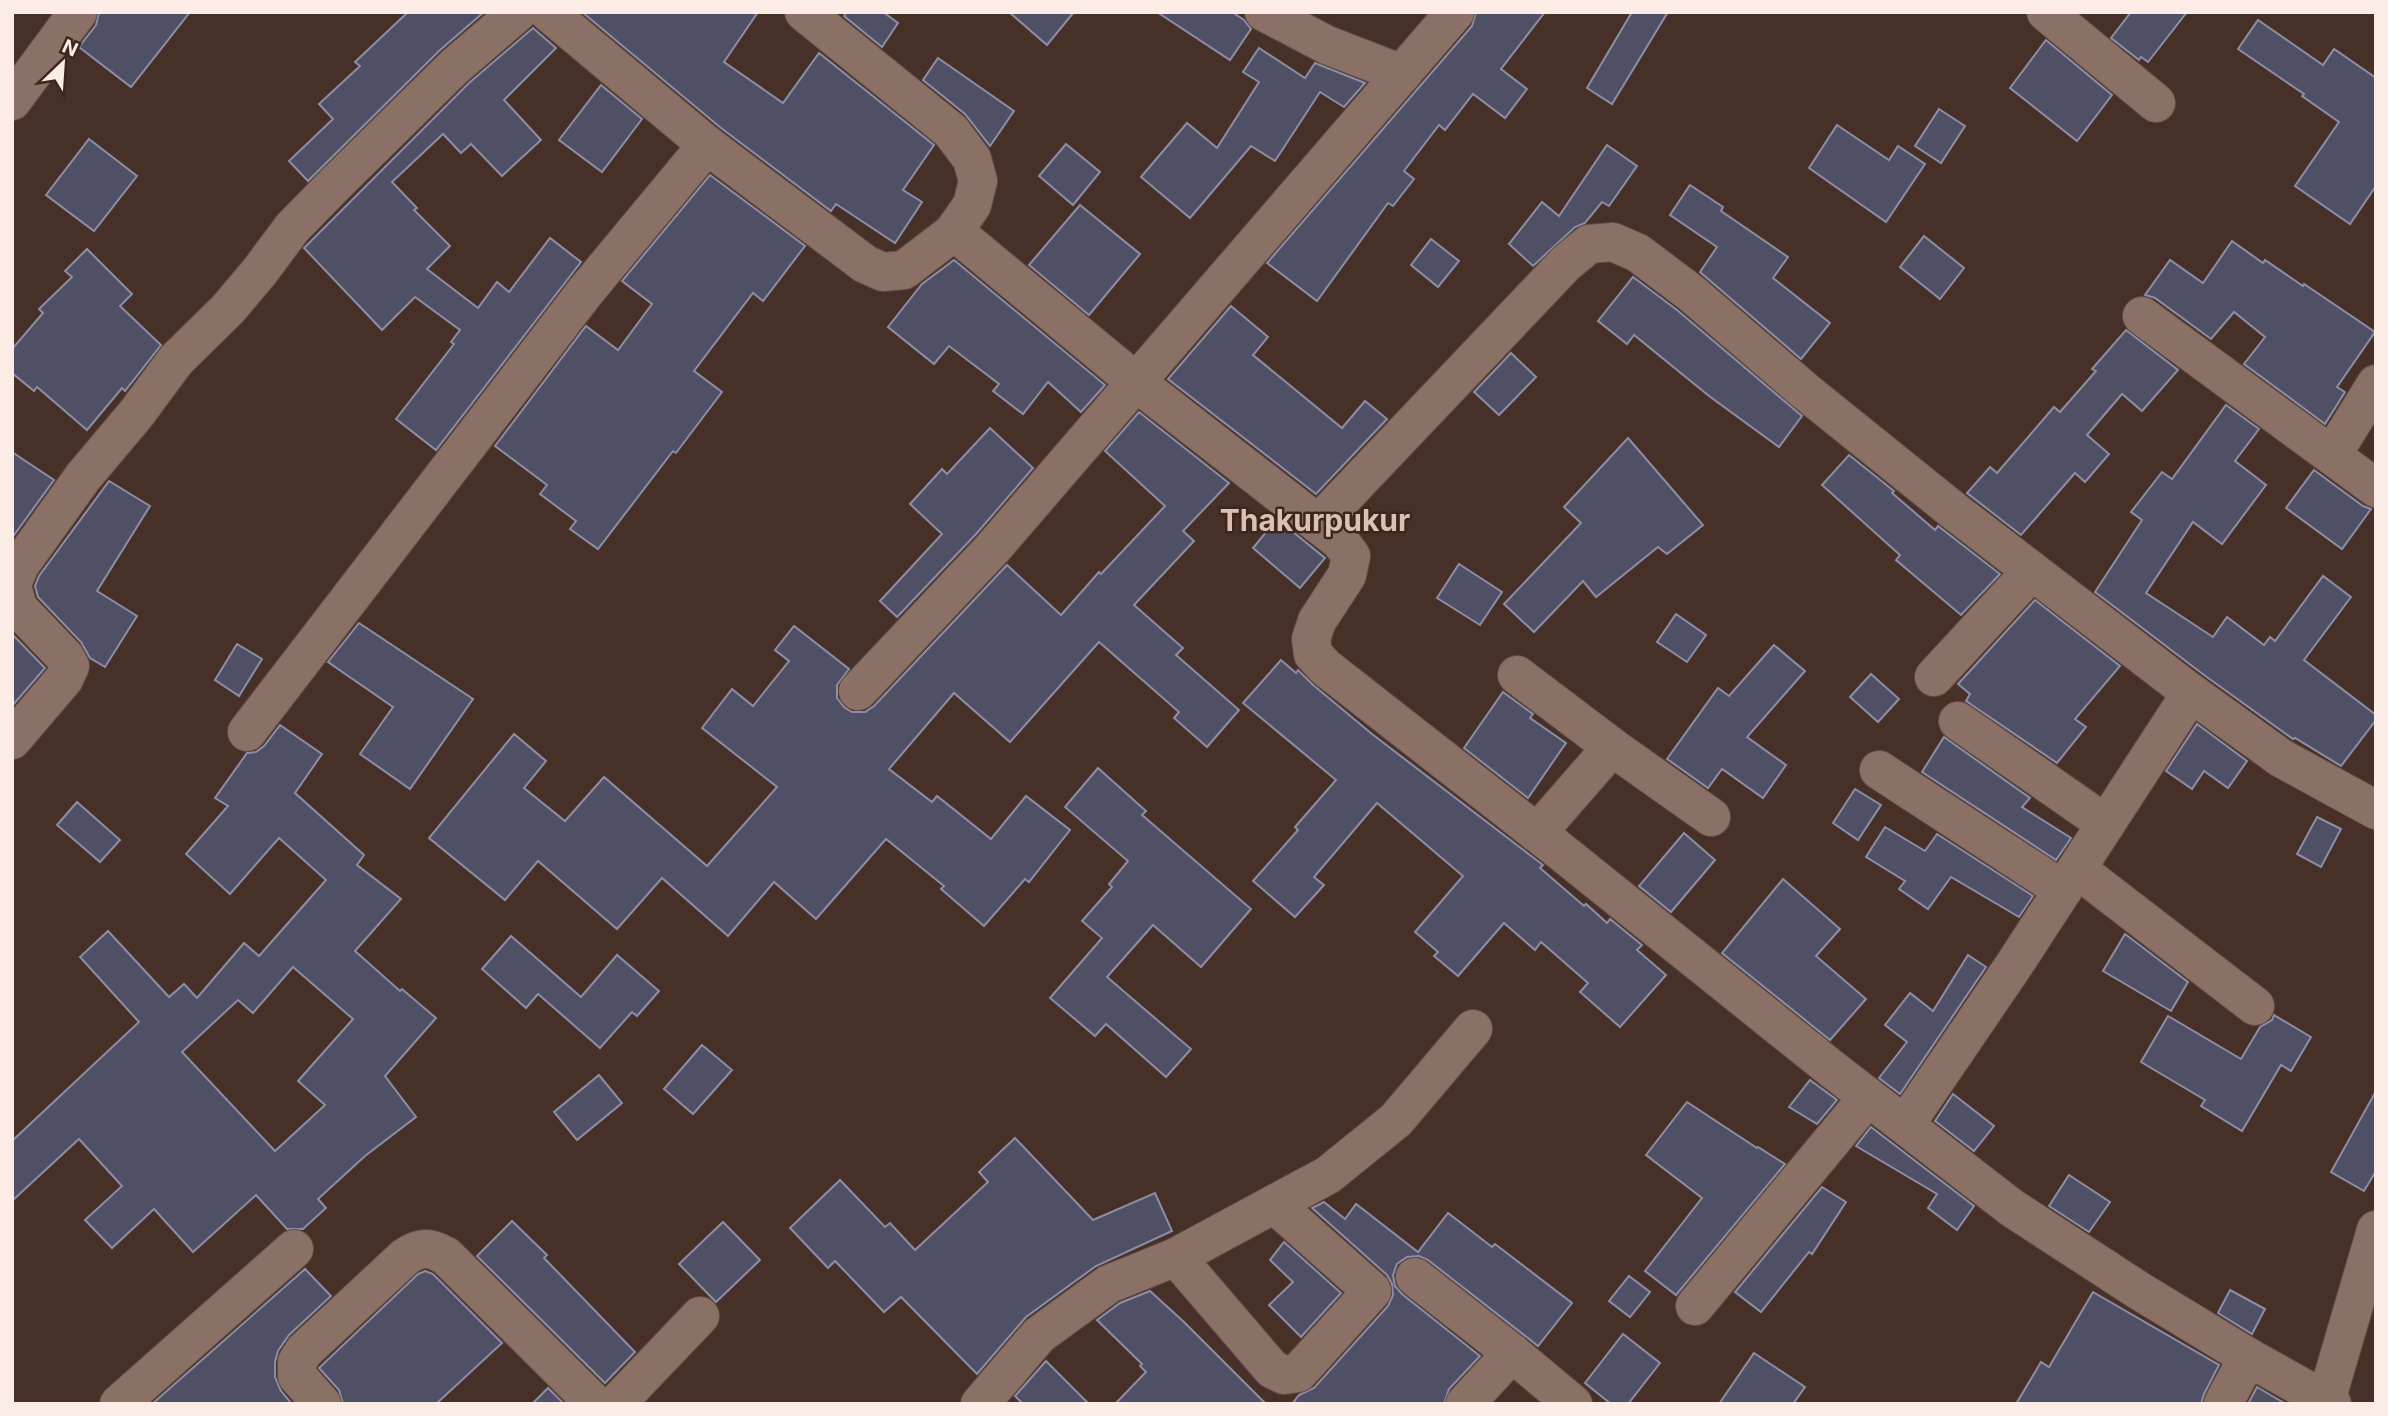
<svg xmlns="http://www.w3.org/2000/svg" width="2388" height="1416" font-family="Inter,sans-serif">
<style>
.building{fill:#4f5066;stroke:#8d8ea6;stroke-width:2;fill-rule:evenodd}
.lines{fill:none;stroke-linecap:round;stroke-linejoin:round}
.minor-casing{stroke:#624e47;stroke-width:40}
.minor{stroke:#8b7066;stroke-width:38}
.labels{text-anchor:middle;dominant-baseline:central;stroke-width:5;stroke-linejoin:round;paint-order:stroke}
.district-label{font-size:30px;font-weight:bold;fill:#ddc0b4;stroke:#3c261d}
</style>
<rect width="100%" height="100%" fill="#463027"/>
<g class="building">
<path d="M99 12H190L131 87 79 47 96 25Z"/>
<path d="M408 12H484L439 51 308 181 289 161 333 119 319 104 360 66 355 62Z"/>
<path d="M582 12H758L724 62 783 103 819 53 934 145 903 190 922 202 895 243 836 204 831 211 721 128Z"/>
<path d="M847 12H883L898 23 882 47 844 16Z"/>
<path d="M1009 12H1074L1047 45Z"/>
<path d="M1157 12H1232L1244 20 1251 29 1230 60Z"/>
<path d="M1476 12H1545L1501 69 1527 89 1505 118 1473 94 1445 130 1439 125 1404 171 1414 179 1393 206 1388 203 1317 301 1267 263 1472 26Z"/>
<path d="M1632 12H1668L1612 104 1587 88Z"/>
<path d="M2131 12H2187L2148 62 2141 57 2139 60 2111 38Z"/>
<path d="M2258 20 2323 65 2334 49 2376 78V186L2350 224 2295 186 2339 122 2302 96 2304 94 2238 49Z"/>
<path d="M533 28 556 48 504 100 541 140 502 176 471 144 461 153 443 134 392 182 417 208 414 210 450 246 427 269 478 308 497 282 509 292 550 238 581 262 436 450 396 419 454 344 451 342 460 330 415 297 382 330 304 248 469 83Z"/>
<path d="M2046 40 2112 95 2077 141 2010 88Z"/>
<path d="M1259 48 1305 78 1315 63 1365 83 1344 107 1320 92 1275 161 1251 146 1190 218 1141 177 1187 123 1217 148 1259 82 1243 72Z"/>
<path d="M938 58 1014 111 990 146 965 114 923 80Z"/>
<path d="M601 85 642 119 602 172 559 140Z"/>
<path d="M1939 109 1965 126 1941 163 1915 146Z"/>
<path d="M1837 125 1889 160 1898 146 1925 164 1886 222 1809 168Z"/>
<path d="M89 139 137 176 94 231 46 195Z"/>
<path d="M1066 144 1100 172 1073 205 1039 176Z"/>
<path d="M1607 145 1637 166 1609 206 1602 202 1585 223 1575 227 1533 266 1509 244 1542 202 1559 216Z"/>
<path d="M710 175 805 246 763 301 753 293 694 371 722 392 676 453 673 451 598 549 570 529 576 521 540 494 547 485 495 446 586 326 618 350 652 304 622 281Z"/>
<path d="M1690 185 1723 207 1721 211 1788 257 1773 278 1830 323 1801 359 1700 272 1717 247 1670 215Z"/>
<path d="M1080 205 1140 254 1089 315 1029 265Z"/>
<path d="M1924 236 1964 268 1940 299 1900 267Z"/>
<path d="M1431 239 1459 261 1438 287 1411 265Z"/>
<path d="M2232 241 2263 263 2265 260 2303 286 2304 284 2375 332 2337 387 2345 392 2325 424 2244 364 2265 337 2234 312 2211 339 2155 298 2145 295 2170 260 2203 283Z"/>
<path d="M87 249 132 294 120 306 161 345 125 391 122 388 87 430 37 387 34 391 12 373V349L43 313 39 309 72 277 65 271Z"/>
<path d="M954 260 1105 385 1081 412 1048 382 1023 414 993 391 999 384 949 346 934 364 888 327 922 284Z"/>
<path d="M1633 277 1677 310 1802 416 1779 447 1709 396 1634 335 1627 344 1598 321Z"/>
<path d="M1231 306 1268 337 1253 355 1342 428 1365 401 1387 419 1316 494 1168 379Z"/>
<path d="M2126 330 2178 370 2142 411 2122 394 2087 435 2109 454 2085 482 2075 473 2021 535 1967 493 1990 467 1997 473 2054 407 2060 412 2096 371 2092 369Z"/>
<path d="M1511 353 1536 377 1499 415 1474 392Z"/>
<path d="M2226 405 2259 429 2235 461 2266 485 2222 544 2193 522 2146 593 2213 637 2227 617 2264 645 2270 637 2275 641 2323 576 2351 597 2304 660 2376 715V720L2341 766 2295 738 2293 739 2204 675 2095 592 2142 520 2131 512 2162 472 2172 479Z"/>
<path d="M1139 412 1229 483 1183 531 1194 541 1134 605 1183 648 1176 655 1239 710 1207 747 1174 718 1179 712 1099 642 1010 742 954 693 889 769 932 802 937 796 991 839 1026 796 1070 830 1029 882 1025 879 984 926 941 889 944 886 886 839 816 919 774 882 728 936 662 878 617 929 538 861 505 900 429 838 514 734 546 761 524 788 565 821 604 777 707 866 777 787 702 728 732 689 753 706 789 661 775 650 794 626 849 669 837 685V698L844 707 852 712H865L874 706 1007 565 1061 615 1099 572 1101 574 1165 506 1105 451Z"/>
<path d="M990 428 1033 468 977 533 897 617 880 601 942 534 910 504 942 469 947 474Z"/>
<path d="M1628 438 1703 525 1667 554 1658 547 1596 597 1583 581 1534 632 1504 604 1581 523 1564 507Z"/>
<path d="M12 452 54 480 12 538Z"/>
<path d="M1849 455 1894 491 1892 493 1935 530 1938 526 2000 574 1961 615 1896 560 1900 555 1822 485Z"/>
<path d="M2314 470 2363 506 2371 509 2342 549 2286 508Z"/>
<path d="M109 481 150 506 97 591 137 616 105 667 90 658 81 642 38 597 35 586 39 576Z"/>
<path d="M1277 519 1325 558 1300 588 1253 548Z"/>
<path d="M1459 564 1502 592 1480 625 1437 598Z"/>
<path d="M2035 600 2120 666 2075 719 2086 727 2057 763 1966 701 1970 694 1958 684Z"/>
<path d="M1676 614 1706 635 1687 662 1657 642Z"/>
<path d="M359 623 473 699 410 789 360 754 393 707 328 662Z"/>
<path d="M12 634 45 668 12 706Z"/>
<path d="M237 644 262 659 239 696 215 680Z"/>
<path d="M1774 645 1805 671 1747 737 1786 765 1763 798 1722 769 1708 788 1667 759 1718 688 1729 696Z"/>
<path d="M1281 660 1296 673 1298 670 1312 684 1372 734 1543 865 1540 868 1584 906 1586 904 1607 923 1610 919 1642 945 1637 950 1666 975 1620 1027 1580 992 1588 983 1541 942 1535 950 1504 923 1458 976 1434 956 1438 952 1415 932 1463 876 1377 803 1314 877 1324 885 1295 917 1253 881 1298 830 1295 827 1336 780 1243 703Z"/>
<path d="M1871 674 1899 699 1878 722 1850 697Z"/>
<path d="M1503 692 1533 714 1530 718 1566 743 1528 798 1464 748Z"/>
<path d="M2197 724 2247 761 2228 788 2204 771 2192 789 2166 771Z"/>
<path d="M280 725 322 754 295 793 364 855 357 865 401 899 355 951 400 991 402 989 436 1018 385 1076 416 1117 365 1156 318 1199 326 1208 303 1229H287L256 1195 193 1252 154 1209 112 1248 85 1220 122 1186 79 1139 12 1201V1141L139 1022 80 957 108 931 169 997 184 984 197 998 244 943 259 956 326 880 279 838 230 894 186 854 228 806 215 798 247 753 256 752 264 746ZM293 967 353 1019 298 1081 325 1105 275 1151 182 1052 238 1000 253 1013Z"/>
<path d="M1944 737 2030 798 2022 807 2071 838 2056 860 1922 772Z"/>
<path d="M1098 768 1146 811 1142 815 1251 909 1201 967 1153 925 1107 977 1191 1049 1166 1077 1106 1024 1095 1036 1050 998 1102 938 1082 921 1112 887 1109 884 1128 861 1065 807Z"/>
<path d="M1855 789 1881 805 1858 840 1833 823Z"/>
<path d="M77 802 120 840 100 862 57 825Z"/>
<path d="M2317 817 2341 829 2321 867 2297 854Z"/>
<path d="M1885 827 1925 851 1937 834 2033 896 2019 917 1951 877 1928 909 1899 889 1905 881 1866 857Z"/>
<path d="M1684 833 1715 860 1671 912 1639 886Z"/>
<path d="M1783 879 1840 929 1816 956 1866 999 1830 1040 1722 953Z"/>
<path d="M2125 934 2188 982 2171 1011 2103 971Z"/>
<path d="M511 936 581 997 617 955 659 991 637 1016 632 1012 600 1048 538 994 526 1008 482 969Z"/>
<path d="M1968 955 1986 967 1900 1094 1879 1078 1907 1042 1885 1025 1910 993 1933 1011Z"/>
<path d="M2274 1015 2311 1037 2291 1071 2281 1065 2242 1131 2201 1106 2205 1100 2141 1062 2168 1016 2241 1059 2260 1027 2272 1020Z"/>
<path d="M702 1045 732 1070 693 1114 664 1089Z"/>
<path d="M599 1075 622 1103 577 1140 554 1112Z"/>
<path d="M1810 1080 1837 1100 1817 1124 1789 1107Z"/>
<path d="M2376 1091V1171L2364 1191 2331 1172Z"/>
<path d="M1953 1094 1994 1126 1974 1151 1935 1121Z"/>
<path d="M1687 1102 1757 1148 1758 1147 1785 1164 1676 1295 1645 1271 1702 1198 1646 1155Z"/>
<path d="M1871 1127 1974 1206 1957 1230 1928 1208 1937 1194 1856 1146Z"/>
<path d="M1015 1138 1093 1220 1155 1193 1172 1231 1096 1266 1026 1317 977 1374 901 1297 884 1312 835 1261 828 1268 790 1228 840 1180 885 1227 890 1223 915 1250 988 1182 979 1172Z"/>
<path d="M2069 1175 2110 1202 2089 1232 2049 1206Z"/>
<path d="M1822 1187 1846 1202 1812 1254 1809 1252 1761 1312 1735 1292Z"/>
<path d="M1324 1202 1345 1219 1356 1204 1418 1252 1448 1213 1492 1247 1495 1244 1572 1303 1538 1346 1428 1260 1419 1256 1407 1257 1397 1264 1393 1275 1395 1286 1402 1294 1480 1356 1449 1389 1444 1404H1292L1299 1395 1314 1388 1388 1306 1393 1295 1392 1284 1387 1275 1312 1208Z"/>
<path d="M512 1221 547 1255 544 1258 635 1352 605 1383 477 1256Z"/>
<path d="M723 1222 760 1260 716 1302 679 1264Z"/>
<path d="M1284 1242 1341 1293 1301 1337 1269 1305 1293 1282 1270 1260Z"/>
<path d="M305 1269 331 1296 289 1335 278 1351 275 1362V1377L281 1391 292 1404H152Z"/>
<path d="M425 1271 433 1274 502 1343 436 1404H343L339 1390 319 1368 418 1274Z"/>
<path d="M1629 1276 1650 1292 1630 1317 1609 1301Z"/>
<path d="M2230 1290 2265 1309 2252 1334 2218 1313Z"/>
<path d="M1150 1291 1184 1322 1266 1404H1115L1146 1372 1140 1366 1142 1364 1097 1320 1120 1303Z"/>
<path d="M2093 1292 2219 1365 2204 1394 2201 1404H2016L2041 1362 2049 1367Z"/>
<path d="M1623 1334 1660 1363 1628 1404H1611L1585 1383Z"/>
<path d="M1754 1353 1805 1387 1793 1404H1719Z"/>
<path d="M1046 1361 1089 1404H1023L1015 1396Z"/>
<path d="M2257 1387 2274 1397 2286 1404H2248Z"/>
<path d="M548 1388 564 1404H532Z"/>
</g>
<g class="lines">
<defs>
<g id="minor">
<path d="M548 12 707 145 865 264 883 272 904 270 955 231"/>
<path d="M804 12 951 131 972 159 978 181 972 205 956 228V233L1136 382 1340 541 1351 556 1347 575 1317 621 1311 639 1313 654 1325 667 1554 846 1832 1069 2012 1208 2138 1290 2248 1357 2332 1404"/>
<path d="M1264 12 1327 45 1402 74"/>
<path d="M2046 12 2156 103"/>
<path d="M12 101 78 12"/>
<path d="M2142 316 2376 488"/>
<path d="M2332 455 2376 384"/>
<path d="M1318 524 1566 263 1589 244 1613 242 1638 253 1691 293 1805 391 1954 511 2191 693 2281 758 2376 810"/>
<path d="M12 584 20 565 83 477 136 414 176 360 228 309 260 271 292 228 334 185 454 67 518 12"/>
<path d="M12 586 18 608 65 657 70 666 64 679 12 740"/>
<path d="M1517 675 1612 747"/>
<path d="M1934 677 2032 571"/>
<path d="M858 691 993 548 1455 12"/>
<path d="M1958 721 2106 824"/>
<path d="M247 732 585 292 707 145"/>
<path d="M1879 770 2063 890"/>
<path d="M1537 833 1612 747 1711 817"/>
<path d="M2077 869 2255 1006"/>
<path d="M1905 1125 2014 965 2191 693"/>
<path d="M1274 1204 1372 1291 1298 1373 1284 1375 1272 1369 1176 1257 1328 1175 1396 1120 1473 1029"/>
<path d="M1415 1277 1512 1353 1465 1404"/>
<path d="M1695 1306 1868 1097"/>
<path d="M1512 1353 1573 1404"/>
<path d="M2326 1401 2376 1230"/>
<path d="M119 1404 294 1249"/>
<path d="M322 1404 297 1376V1362L304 1351 405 1257C421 1246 430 1247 446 1256L595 1404"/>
<path d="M616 1404 700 1316"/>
<path d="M980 1404 1039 1335 1109 1284 1176 1257"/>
<path d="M2223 1404 2248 1357"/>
</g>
</defs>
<use href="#minor" class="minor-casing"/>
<use href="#minor" class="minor"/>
</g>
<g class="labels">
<g class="district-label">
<text x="1315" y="520">Thakurpukur</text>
</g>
</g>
<rect width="2388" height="1416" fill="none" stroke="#fbece6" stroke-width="28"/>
<g transform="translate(63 63) rotate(25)" stroke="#3c261d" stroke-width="5" paint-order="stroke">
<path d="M0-5L12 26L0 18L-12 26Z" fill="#fbece6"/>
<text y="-10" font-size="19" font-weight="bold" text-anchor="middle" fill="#fbece6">N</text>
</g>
</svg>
